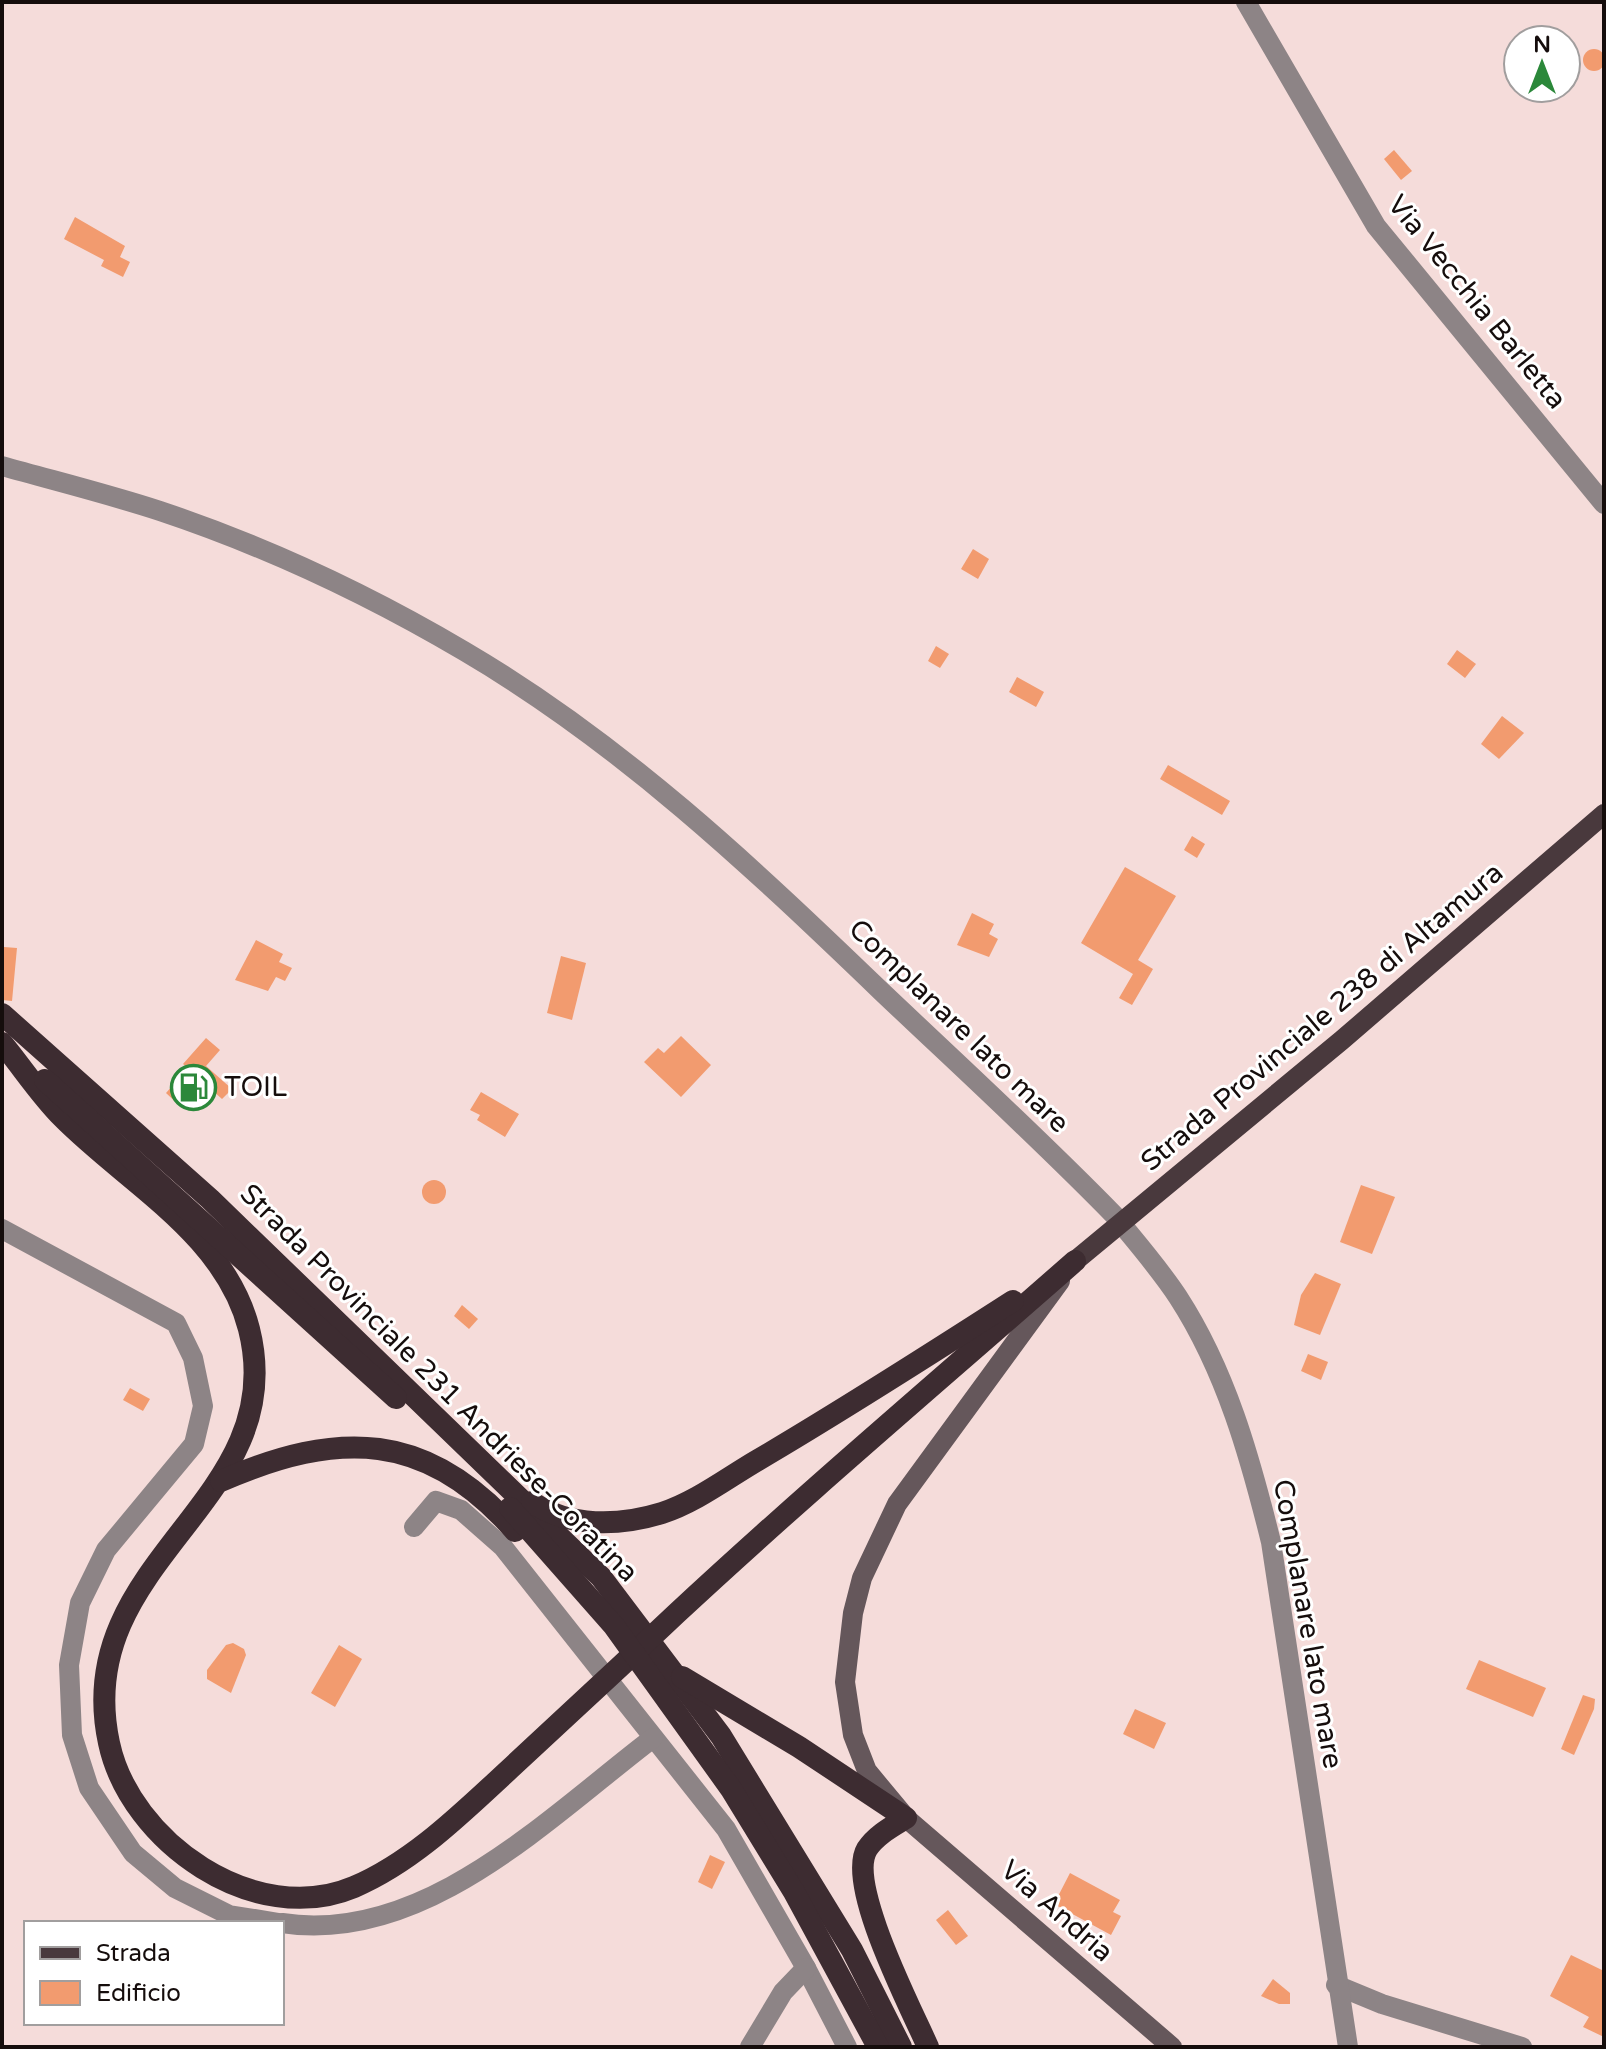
<svg xmlns="http://www.w3.org/2000/svg" width="1606" height="2049" font-family="'Varela Round',sans-serif">
<style>
.building{fill:#f29b6f}
.lines{fill:none;stroke-linecap:round;stroke-linejoin:round}
.minor{stroke:#8d8486;stroke-width:20}
.tertiary{stroke:#8d8486;stroke-width:20}
.secondary{stroke:#65575b;stroke-width:20}
.primary{stroke:#49393d;stroke-width:20}
.trunk{stroke:#3d2c31;stroke-width:22}
.labels{text-anchor:middle;dominant-baseline:central;stroke-width:6;stroke-linejoin:round;paint-order:stroke}
.street-label{font-size:28px;fill:#150d0c;stroke:#fff}
.poi-label{font-size:28px;fill:#150d0c;stroke:#fff;text-anchor:start}
</style>
<rect width="100%" height="100%" fill="#f5dcda"/>
<g class="building">
<circle cx="1594" cy="60" r="11"/>
<path d="M1394 150 1412 171 1401 180 1384 159Z"/>
<path d="M75 217 125 246 120 257 130 262 123 277 101 266 104 260 64 239Z"/>
<path d="M973 549 989 559 978 579 961 569Z"/>
<path d="M936 646 949 654 940 668 928 661Z"/>
<path d="M1457 650 1476 664 1465 678 1447 664Z"/>
<path d="M1017 677 1044 692 1036 707 1009 692Z"/>
<path d="M1502 716 1524 733 1499 759 1481 744Z"/>
<path d="M1168 765 1230 801 1222 815 1160 779Z"/>
<path d="M1192 836 1205 844 1197 858 1184 850Z"/>
<path d="M1125 867 1176 896 1138 960 1153 969 1132 1005 1119 998 1133 974 1081 943Z"/>
<path d="M972 913 994 924 989 934 998 939 989 957 957 945Z"/>
<path d="M256 940 283 954 279 962 292 968 285 981 276 977 268 991 235 980Z"/>
<path d="M4 947 17 948 12 1001 2 1000Z"/>
<path d="M561 956 586 963 572 1020 547 1013Z"/>
<path d="M681 1036 711 1065 681 1097 644 1062 658 1048 664 1053Z"/>
<path d="M206 1038 220 1050 206 1066 232 1089 222 1099 204 1083 182 1108 166 1093 188 1068 183 1064Z"/>
<path d="M481 1092 519 1114 505 1137 477 1120 480 1115 470 1110Z"/>
<circle cx="434" cy="1192" r="12"/>
<path d="M1361 1185 1395 1197 1372 1254 1340 1242Z"/>
<path d="M1315 1273 1341 1284 1320 1335 1294 1325 1301 1295Z"/>
<path d="M462 1305 478 1319 469 1329 454 1316Z"/>
<path d="M1308 1354 1328 1362 1321 1380 1301 1371Z"/>
<path d="M130 1388 150 1399 143 1411 123 1400Z"/>
<path d="M233 1643 244 1649 246 1655 231 1693 207 1679V1670L226 1645Z"/>
<path d="M339 1645 362 1659 335 1707 311 1693Z"/>
<path d="M1479 1660 1546 1688 1533 1717 1466 1689Z"/>
<path d="M1583 1695 1595 1699 1594 1709 1574 1755 1561 1749Z"/>
<path d="M1135 1709 1166 1723 1154 1749 1123 1734Z"/>
<path d="M710 1855 725 1862 712 1889 698 1882Z"/>
<path d="M1070 1873 1120 1900 1113 1912 1121 1916 1111 1935 1054 1904Z"/>
<path d="M948 1910 968 1936 956 1945 936 1920Z"/>
<path d="M1571 1955 1604 1971V2037L1583 2027 1589 2017 1550 1996Z"/>
<path d="M1273 1979 1290 1993V2004H1279L1261 1996Z"/>
</g>
<g class="lines">
<g class="minor">
<path d="M2 1229 176 1323 193 1358 203 1406 194 1444 106 1550 80 1603 69 1665 72 1735 89 1788 133 1853 175 1888 229 1915 279 1923"/>
<path d="M414 1527 436 1501 461 1510 503 1547 726 1829 806 1968 847 2047"/>
<path d="M282 1923C424 1945 549 1817 653 1738"/>
<path d="M1336 1985 1382 2004 1522 2047"/>
<path d="M750 2047 783 1992 806 1968"/>
</g>
<g class="tertiary">
<path d="M1246 2 1376 226 1604 504"/>
<path d="M2 466C55 481 108 494 160 511 265 546 369 595 464 651 621 743 751 866 882 992 960 1066 1039 1138 1114 1215 1136 1242 1159 1268 1178 1297 1226 1371 1250 1457 1271 1542L1348 2047"/>
</g>
<path class="secondary" d="M1060 1281 897 1504 862 1578 853 1613 845 1682 853 1735 867 1771 906 1818 1172 2047"/>
<path class="primary" d="M1075 1261 1342 1040 1604 814"/>
<g class="trunk">
<path d="M2 1014 210 1199 601 1577 721 1736 852 1950 901 2047"/>
<path d="M2 1043C22 1067 40 1095 62 1117 127 1183 225 1234 249 1329 293 1503 69 1559 109 1743 130 1842 255 1929 354 1887 415 1861 465 1810 514 1765 568 1715 623 1664 677 1613 806 1493 942 1378 1075 1261"/>
<path d="M45 1080 396 1398"/>
<path d="M221 1481C338 1430 427 1430 515 1531"/>
<path d="M532 1502C569 1528 620 1526 662 1513 696 1502 727 1478 758 1460 845 1409 929 1355 1013 1301"/>
<path d="M510 1508 614 1626 731 1789 794 1892 878 2047"/>
<path d="M682 1677 799 1747 906 1818C893 1826 876 1835 867 1849 846 1884 911 2008 928 2047"/>
</g>
</g>
<defs>
<symbol id="fuel-ring" viewBox="-11 -11 22 22"><circle r="9.5" fill="#fff" stroke="#2b883a" stroke-width="1.5"/><path d="M-5.5-6h7V0h2V4h1.3V-2.5L3-4.5l.8-.8L6-3V5H2.5V1h-1V6h-7ZM-4.2-4.7v3.2H.2V-4.7Z" fill="#2b883a"/></symbol>
</defs>
<g fill-rule="evenodd">
<use href="#fuel-ring" x="168" y="1062" width="51" height="51"/>
</g>
<g class="labels">
<g class="street-label">
<text transform="translate(1477 302) rotate(51)">Via Vecchia Barletta</text>
<text transform="translate(1322 1017) rotate(-40)">Strada Provinciale 238 di Altamura</text>
<text transform="translate(959 1026) rotate(44)">Complanare lato mare</text>
<text transform="translate(439 1383) rotate(45)">Strada Provinciale 231 Andriese-Coratina</text>
<text transform="translate(1308 1624) rotate(80)">Complanare lato mare</text>
<text transform="translate(1057 1911) rotate(41)">Via Andria</text>
</g>
<g class="poi-label">
<text x="224" y="1087">TOIL</text>
</g>
</g>
<rect width="1606" height="2049" fill="none" stroke="#150d0c" stroke-width="8"/>
<rect x="24" y="1921" width="260" height="104" fill="#ffffff" stroke="#a19e9e" stroke-width="2"/>
<rect x="40" y="1947" width="40" height="12" fill="#49393d" stroke="#a19e9e" stroke-width="2"/>
<text x="96" y="1961" font-size="24" fill="#150d0c">Strada</text>
<rect x="40" y="1981" width="40" height="24" fill="#f29b6f" stroke="#a19e9e" stroke-width="2"/>
<text x="96" y="2001" font-size="24" fill="#150d0c">Edificio</text>
<g transform="translate(1542 64)"><circle r="38" fill="#ffffff" stroke="#a19e9e" stroke-width="2"/>
<path d="M0-6L14 30L0 20L-14 30Z" fill="#2b883a"/>
<text y="-12" font-size="22" font-weight="bold" text-anchor="middle" fill="#150d0c">N</text>
</g>
</svg>
